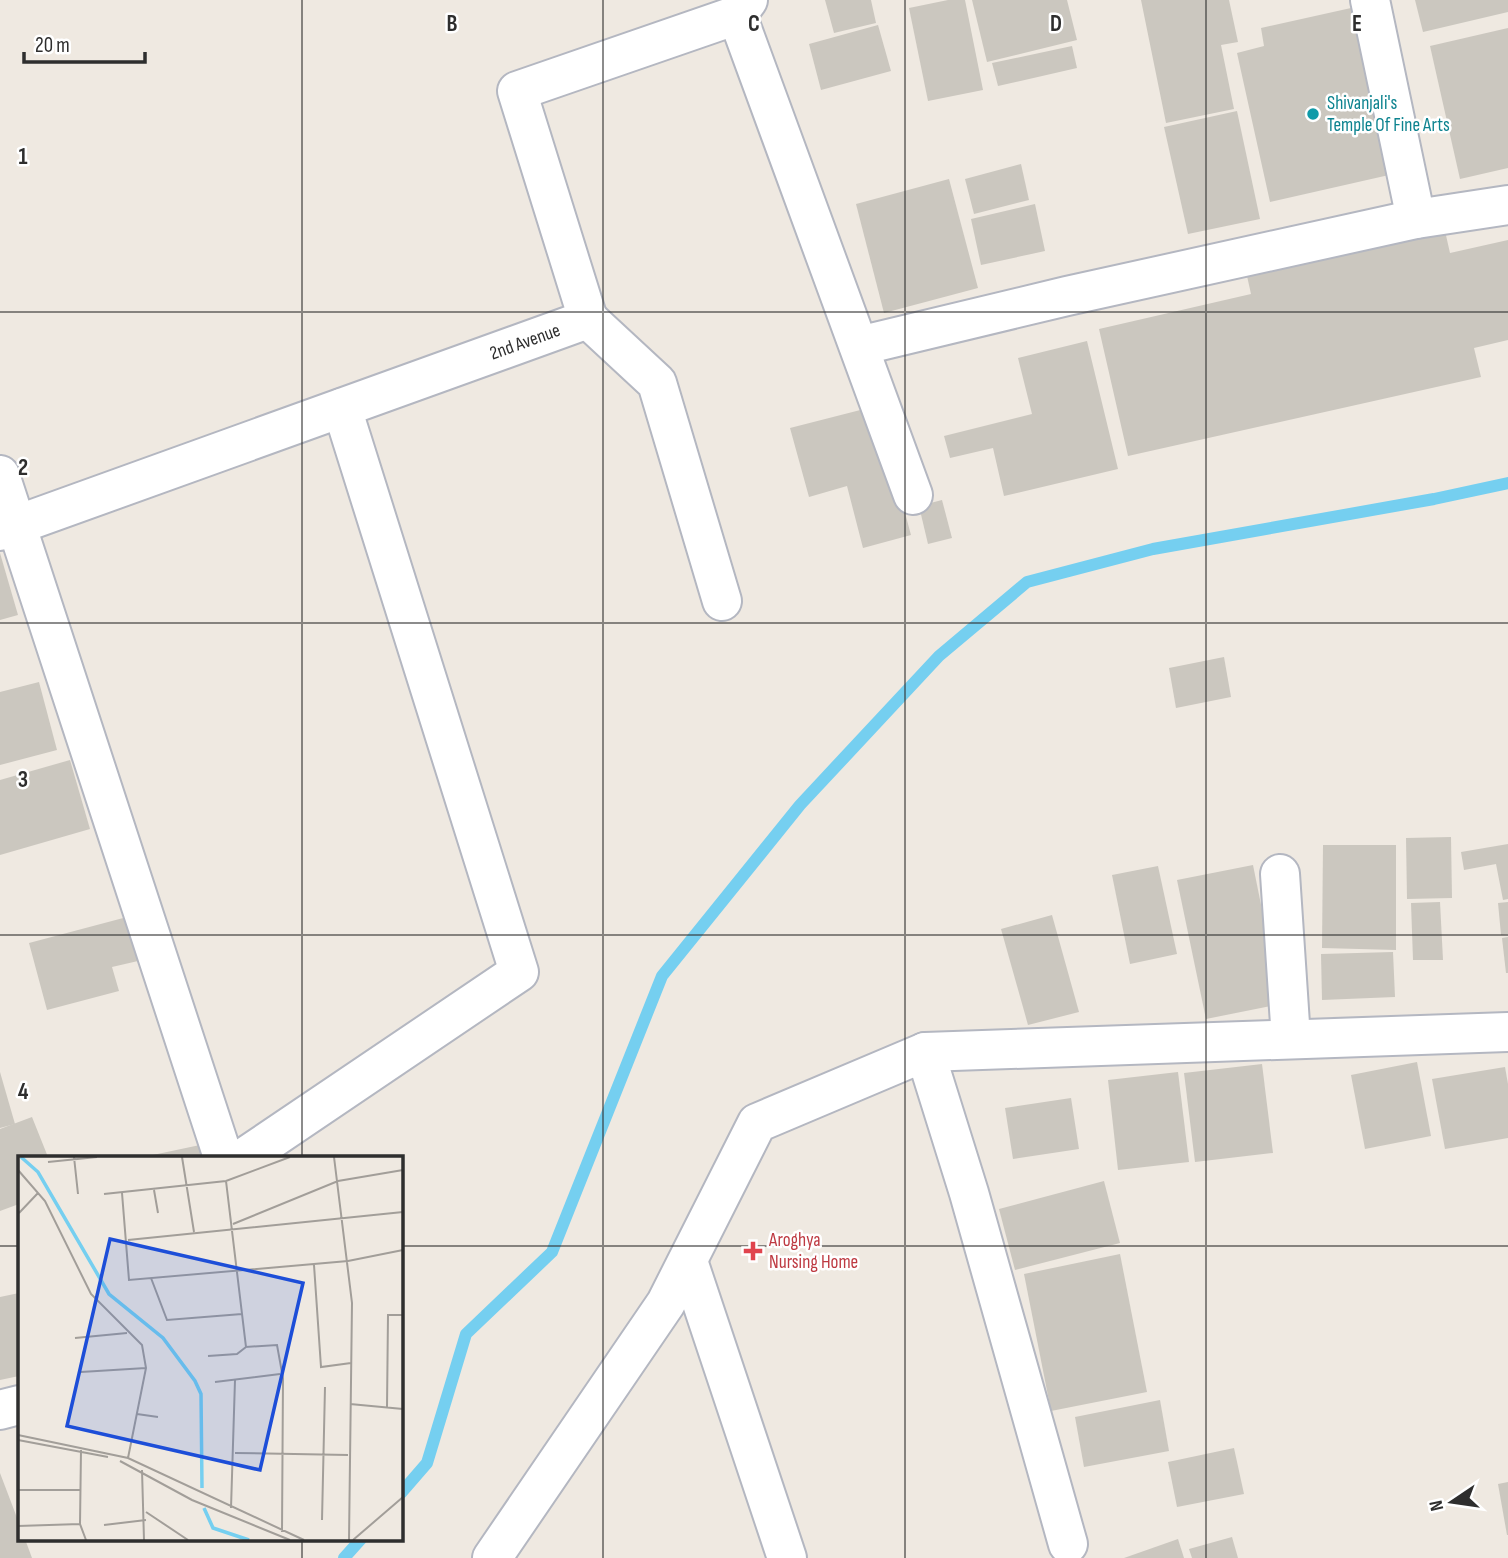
<svg xmlns="http://www.w3.org/2000/svg" width="1508" height="1558" font-family="'Sofia Sans Condensed',sans-serif">
<style>
.lines{fill:none;stroke-linecap:round;stroke-linejoin:round}
.stream{stroke:#75cff0;stroke-width:12}
.building{fill:#cbc7bf}
.minor-casing{stroke:#b4b7c1;stroke-width:42}
.minor{stroke:#fff;stroke-width:38}
.grid{fill:none;stroke:#2e2e2e;stroke-width:2;stroke-opacity:0.55}
.culture-dot{fill:#0f9aa8;stroke:#fff;stroke-width:2.5}
.health-dot{fill:#e0444e;stroke:#fff;stroke-width:2.5}
.labels{text-anchor:middle;dominant-baseline:central;stroke-width:5;stroke-linejoin:round;paint-order:stroke}
.culture-label{font-size:19px;fill:#0d838f;stroke:#fff;text-anchor:start}
.street-label{font-size:19px;fill:#2e2e2e;stroke:#fff}
.health-label{font-size:19px;fill:#be3a42;stroke:#fff;text-anchor:start}
.inset-river{fill:none;stroke:#75cff0;stroke-width:3.5}
.inset-road{fill:none;stroke:#a29e99;stroke-width:2}
.view{fill:#1d4ed8;fill-opacity:0.15;stroke:#1d4ed8;stroke-width:3.5}
.inset-edge{fill:none;stroke:#2e2e2e;stroke-width:3.5}
.grid-label{font-size:23px;text-anchor:middle;font-weight:bold;fill:#2e2e2e;stroke:#fff;stroke-width:5;stroke-linejoin:round;paint-order:stroke}
</style>
<rect width="100%" height="100%" fill="#efe9e1"/>
<g class="lines">
<g class="stream">
<path d="M401 1493 427 1463 466 1334 552 1252 662 976 800 805 939 656 1027 582 1153 549 1434 499 1508 483"/>
<path d="M344 1558 361 1539"/>
</g>
</g>
<g class="building">
<path d="M825 0H871L876 23 834 33Z"/>
<path d="M948 0H965L983 90 928 101 909 8Z"/>
<path d="M972 0H1067L1077 40 987 62Z"/>
<path d="M1141 0H1229L1238 42 1221 45 1234 109 1166 123Z"/>
<path d="M1415 0H1508V12L1423 32Z"/>
<path d="M1351 8 1389 175 1270 202 1237 53 1264 46 1261 28Z"/>
<path d="M878 25 891 71 821 90 809 44Z"/>
<path d="M1508 28V168L1460 179 1430 46Z"/>
<path d="M1072 46 1077 68 998 86 992 63Z"/>
<path d="M1237 111 1260 219 1188 234 1164 127Z"/>
<path d="M1021 164 1029 200 974 214 965 179Z"/>
<path d="M949 179 978 288 884 313 856 204Z"/>
<path d="M1035 204 1045 251 981 265 971 219Z"/>
<path d="M1445 231 1450 253 1508 240V340L1474 348 1481 377 1128 456 1099 329 1251 294 1247 276Z"/>
<path d="M1087 341 1118 469 1004 496 993 448 950 458 944 436 1032 414 1018 358Z"/>
<path d="M876 406 911 535 863 548 847 486 809 497 790 428Z"/>
<path d="M942 500 952 538 928 544 919 506Z"/>
<path d="M0 553 18 615 0 620Z"/>
<path d="M1224 657 1231 697 1176 708 1169 668Z"/>
<path d="M39 682 57 750 0 765V692Z"/>
<path d="M70 760 90 829 0 855V780Z"/>
<path d="M1451 837 1452 898 1407 899 1406 838Z"/>
<path d="M1508 844V899L1503 900 1496 864 1464 870 1461 852Z"/>
<path d="M1323 845H1396V950L1322 948Z"/>
<path d="M1253 865 1281 1004 1206 1019 1177 880Z"/>
<path d="M1158 866 1177 954 1130 964 1112 875Z"/>
<path d="M1440 902 1443 960H1413L1411 903Z"/>
<path d="M1508 902V934L1501 935 1498 903Z"/>
<path d="M1052 915 1079 1012 1028 1025 1001 929Z"/>
<path d="M127 917 138 961 112 967 119 991 47 1010 29 943Z"/>
<path d="M1508 937V973H1506L1502 938Z"/>
<path d="M1393 952 1395 997 1322 1000 1321 954Z"/>
<path d="M1417 1062 1431 1136 1365 1149 1351 1075Z"/>
<path d="M1262 1064 1273 1153 1195 1162 1184 1073Z"/>
<path d="M1505 1067 1508 1084V1138L1445 1149 1432 1079Z"/>
<path d="M0 1072 15 1124 0 1128Z"/>
<path d="M1178 1072 1189 1162 1118 1170 1108 1080Z"/>
<path d="M1071 1098 1079 1149 1013 1159 1005 1108Z"/>
<path d="M32 1117 48 1157H19V1204L0 1211V1129Z"/>
<path d="M200 1145 202 1157H148V1156Z"/>
<path d="M1104 1181 1120 1243 1015 1270 999 1209Z"/>
<path d="M1120 1254 1147 1392 1051 1411 1024 1274Z"/>
<path d="M19 1293V1376L0 1380V1297Z"/>
<path d="M1160 1400 1169 1451 1084 1467 1075 1417Z"/>
<path d="M1234 1448 1244 1494 1177 1507 1168 1462Z"/>
<path d="M0 1473 19 1523V1539H25L32 1558H0Z"/>
<path d="M1508 1482V1535H1507L1498 1484Z"/>
<path d="M1232 1537 1238 1558H1192L1189 1549Z"/>
<path d="M1178 1539 1184 1558H1124Z"/>
</g>
<g class="lines">
<defs>
<g id="minor">
<path d="M1370 0 1416 219"/>
<path d="M737 15 913 495"/>
<path d="M588 319 657 383 722 601"/>
<path d="M859 346 1067 296 1416 219 1508 205"/>
<path d="M0 475 223 1157"/>
<path id="s1" d="M0 531 588 319 517 91 737 15 748 0"/>
<path d="M1280 874 1291 1039"/>
<path d="M925 1052 969 1193 1068 1544"/>
<path d="M245 1157 519 972 342 408"/>
<path d="M688 1261 787 1558"/>
<path d="M0 1410 19 1405"/>
<path d="M492 1558 666 1303 757 1123 925 1052 1508 1032"/>
</g>
</defs>
<use href="#minor" class="minor-casing"/>
<use href="#minor" class="minor"/>
</g>
<path class="grid" d="M302 0V1157M603 0V1558M905 0V1558M1206 0V1558M0 312H1508M0 623H1508M0 935H1508M0 1246H19M401 1246H1508M302 1539V1558"/>
<circle class="culture-dot" cx="1313" cy="114" r="7"/>
<path class="health-dot" d="M749.5 1240.5h7v7h7v7h-7v7h-7v-7h-7v-7h7z"/>
<g class="labels">
<g class="culture-label">
<text x="1327" y="103">Shivanjali's<tspan x="1327" dy="22">Temple Of Fine Arts</tspan></text>
</g>
<g class="street-label">
<text stroke="none"><textPath href="#s1" startOffset="558">2nd Avenue</textPath></text>
</g>
<g class="health-label">
<text x="769" y="1240">Aroghya<tspan x="769" dy="22">Nursing Home</tspan></text>
</g>
</g>
<g transform="translate(18 1156)">
<rect width="385" height="385" fill="#efe9e1"/>
<path class="inset-river" d="M3 1 20 16 91 138 145 182 177 225 183 238 184 332M186 352 195 372 231 384"/>
<path class="inset-road" d="M56 1 60 38M164 1 176 76M316 1 334 147 331 384M30 6 79 1M0 14 27 45 73 138 124 189 128 212 110 302M208 25 228 191 259 189 265 222 264 376M136 34 140 57M104 37 111 124 330 105 385 94M86 38 208 25 272 1M1 57 20 37M215 68 320 25 385 14M110 84 385 56M296 109 303 211 333 207M133 122 149 164 224 158M57 182 109 177M190 200 219 198 228 191M63 216 128 212M197 226 262 218M332 248 385 253M369 251 370 159H385M119 258 140 261M0 279 110 302 286 384M0 284 90 301M63 294 62 368 68 384M217 297 330 299M102 305 174 344 272 384M124 314 126 384M0 334H63M213 352 217 224M128 356 170 384M304 364 307 231M86 369 128 364M0 370 62 368M335 384 385 341"/>
<path class="view" d="M92 83 285 127 242 314 49 270Z"/>
<rect width="385" height="385" class="inset-edge"/>
</g>
<g class="grid-label">
<text x="452" y="31">B</text>
<text x="754" y="31">C</text>
<text x="1056" y="31">D</text>
<text x="1357" y="31">E</text>
<text x="23" y="164">1</text>
<text x="23" y="475">2</text>
<text x="23" y="787">3</text>
<text x="23" y="1099">4</text>
</g>
<g transform="translate(1452 1502) rotate(257)" stroke="#ffffff" stroke-width="5" paint-order="stroke">
<path d="M0-5L12 26L0 18L-12 26Z" fill="#2e2e2e"/>
<text y="-10" font-size="19" font-weight="bold" text-anchor="middle" fill="#2e2e2e">N</text>
</g>
<path d="M24 52v10h121v-10" fill="none" stroke="#2e2e2e" stroke-width="3.5"/>
<text x="35" y="52" font-size="21" fill="#2e2e2e" stroke="#ffffff" stroke-width="5" paint-order="stroke">20 m</text>
</svg>
